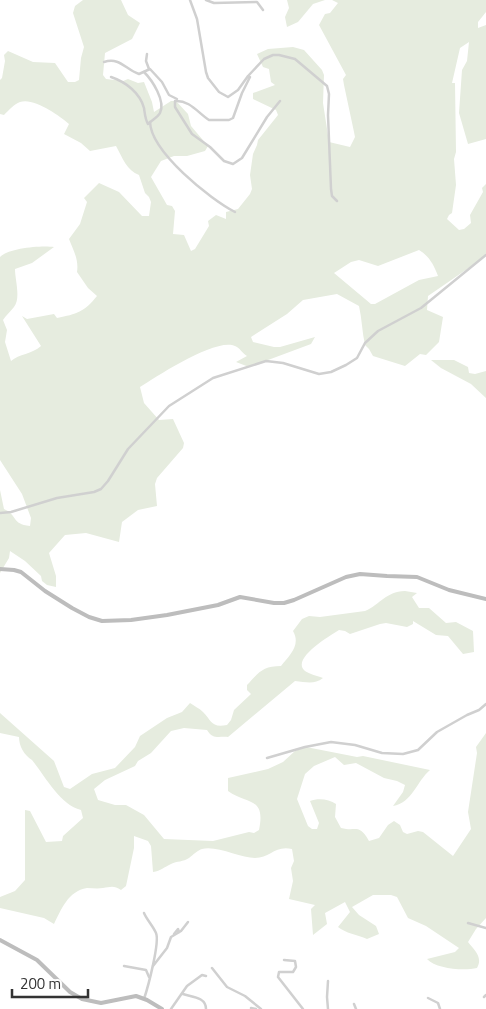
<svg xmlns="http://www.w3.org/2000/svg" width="486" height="1009" font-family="'Titillium Web',sans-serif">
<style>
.green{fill:#e6ecdf;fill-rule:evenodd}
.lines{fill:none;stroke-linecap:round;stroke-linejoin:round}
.street{stroke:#d0d0d0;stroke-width:2.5}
.secondary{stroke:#bdbdbd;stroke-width:4}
</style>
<rect width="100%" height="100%" fill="#fff"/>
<g class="green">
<path d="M83 0H121L128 15 140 23 132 39 105 53 103 75 106 79 123 81 128 79 138 83 144 82 152 102 154 112 171 101H176L188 114 191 126 208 146 205 151 187 156H174L161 161 151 177 167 205 172 206 175 211 173 234 184 235 191 251 195 249 209 226 208 221 216 215 226 219V212L238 209 250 194 252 189 250 175 253 154 257 145 258 140 278 115 276 110 253 99V93L275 85 271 82 269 69 263 67 257 54 268 49 293 47 304 50 322 70 324 75 323 103 329 142 350 147 355 137 354 132 344 85 343 79 346 75 319 25 325 14 330 13 338 3 332 0H486V12L478 22V28L486 25V139L468 144 459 113 462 70 467 61 469 42 460 48 452 83H455L456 152 454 159 456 185 452 213 449 215 447 219 459 230 464 229 471 223 470 215 483 192 482 188 486 184V256L428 296 427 310 443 317 439 342 426 355 420 354 405 366 373 356 369 349 365 345C362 332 362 319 359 306L337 294 303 300 287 314 251 337 253 342 274 347H280L315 337 311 344 249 367 236 362 247 356C243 354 239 347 235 346 217 337 157 376 140 387L144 403 159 420 173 419 184 443 183 448 157 478 155 484 157 506 138 510 122 522 119 542 86 533 65 535 49 553 56 576V587L47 585 42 581 41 576 25 561 10 551 9 558 0 573V490L4 509C18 515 11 524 30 526L31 518 22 494 0 460V257C8 248 42 245 54 247L32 263 15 269C15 280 21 298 14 307 11 311 6 315 3 320L7 330 5 342 11 361C19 354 32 354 41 346L22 316 27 319 54 314 57 318C77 314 84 312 97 296L88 288 77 272C79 259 73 250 69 239L80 224 87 202 84 198 99 183 119 192 142 216H149L151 202 149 197 145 193 139 175C127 171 122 157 116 146L90 151 81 143 64 134 69 124C59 115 33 97 20 102 14 104 9 110 4 115L0 114V80L2 78 5 61 4 55 8 51 33 62 55 63 68 82H75L79 80 81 58 84 47 73 13 75 6ZM419 250C429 256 434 265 438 276L419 280 375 304H371L334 273 351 262 359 260 378 266Z"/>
<path d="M287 0H325L313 4 298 22 287 27 285 17 289 8Z"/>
<path d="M431 360H454L468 367 469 373 475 374 486 371V398L471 384 441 368Z"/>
<path d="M405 591 417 593 412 597 419 608H429L446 623 456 622 473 631 474 652 463 654 448 636 436 635 413 621V624L407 627 386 623 380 624 350 634 345 631 339 630C331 635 290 659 305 671 309 674 318 676 323 678 314 685 306 682 295 681L228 737C219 736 213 740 207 730L184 728 171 731 151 753 138 761 135 766 105 780 94 789 98 800 115 805H126L144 815 164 839 213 841 249 832 254 833 259 830C266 796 247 805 228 791V778L268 769 283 762 295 751 306 747 357 757 363 756 430 770C417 781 412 803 393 806L403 792 405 785 397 781 384 778 356 763 344 765 335 757 314 766 305 774 297 799 308 826 312 829H317L319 823 310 801C318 798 329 799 336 804L335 817 341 828C356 832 359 823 369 841L379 838 388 825 394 821 400 825 403 832 407 834 418 831 423 832 453 856 471 829 468 812 477 753 476 747 486 733V918L476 929 468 942C475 951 483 957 477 968 464 971 436 969 427 959L455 952 459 948 426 926 408 918 397 897 391 895H373L352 907 359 915 376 926 379 934 367 939C358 935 345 933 338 927L350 912 345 902 325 913 327 924 313 935 311 909 315 905 289 899 293 881 291 868 294 861 292 849C275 845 270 858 255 858 241 858 216 845 202 849 198 850 193 855 189 858 183 862 177 861 171 864 164 867 161 871 153 872L151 846 148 841 134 836V848L126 886 121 890C114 885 110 887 103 888 97 889 92 888 87 888 68 891 61 910 54 924L44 918 0 908V897L15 891 25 880V810L30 811 46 842 62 841 63 836 83 818 81 810C60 805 45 776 32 760 24 755 19 746 19 737L0 733V713L54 761 64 787 70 789 92 774 115 768 135 747 140 736 167 718 182 712 190 703C194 706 199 708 203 712 212 721 211 728 227 725L231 720 234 710 251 694 247 690V685C259 672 263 666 281 666 290 655 301 645 293 631L302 619 309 616 320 617 365 611C381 604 385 592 405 591Z"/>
</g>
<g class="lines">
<g class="street">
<path d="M190 0 197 19 206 72 208 78 219 92 228 97 238 90 248 76 250 77 242 93 233 118 229 120H209C198 113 190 100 175 101V107L192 134 210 147 224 161 233 164 242 158 267 117 280 101"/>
<path d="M206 0 214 3 257 2 263 10"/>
<path d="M147 54 146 61 149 69"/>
<path d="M104 62C120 57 125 69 139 74L150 69 162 82 169 95 177 99"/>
<path d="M249 75 264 59 273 55H279L295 59 327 86 329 94 328 115 331 189 332 196 337 201"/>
<path d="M111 77C126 82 140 93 144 108 145 114 145 119 148 124 151 121 158 117 160 113 166 101 152 80 144 72"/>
<path d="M150 122C151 152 210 199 235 212"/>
<path d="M0 513 11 512 57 498 94 492 101 489 108 481 128 449 169 406 213 378 266 361 283 363 319 374 331 372 346 365 357 358 365 343 378 331 421 308 486 255"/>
<path d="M267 758 305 747 331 742 355 745 382 753 403 754 418 750 437 732 467 715 479 710 486 704"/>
<path d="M144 913C147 920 153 926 156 933 160 942 148 987 144 999"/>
<path d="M468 923 486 928"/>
<path d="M174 934 178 929 179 932"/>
<path d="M284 960 295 961 296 967 293 972H279L278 977 303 1009"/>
<path d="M124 966 146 970 149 977"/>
<path d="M153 966 167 948 171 937 181 931 188 922"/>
<path d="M212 968 227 987 245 996 261 1009"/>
<path d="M328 981 327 997 328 1009"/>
<path d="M183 994C192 997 206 997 206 1009"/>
<path d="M484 997 486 995"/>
<path d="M428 998 438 1003 440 1009"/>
<path d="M354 1004 356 1009"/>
<path d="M251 1008 256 1009"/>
<path d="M171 1009 187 986 202 975 206 976"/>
</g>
<g class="secondary">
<path d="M0 569 14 570 21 572 45 591 72 608 89 617 102 621 131 620 167 615 218 605 240 597 274 603H284L294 600 346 577 360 574 387 576 417 577 449 590 486 599"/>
<path d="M0 940 37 960 70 992 82 999 101 1003 136 996 147 1000 162 1009"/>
</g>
</g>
<path d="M12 989v8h76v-8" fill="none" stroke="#333333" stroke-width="2.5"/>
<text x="20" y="989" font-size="15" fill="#333333" stroke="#ffffff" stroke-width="4" paint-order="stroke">200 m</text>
</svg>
